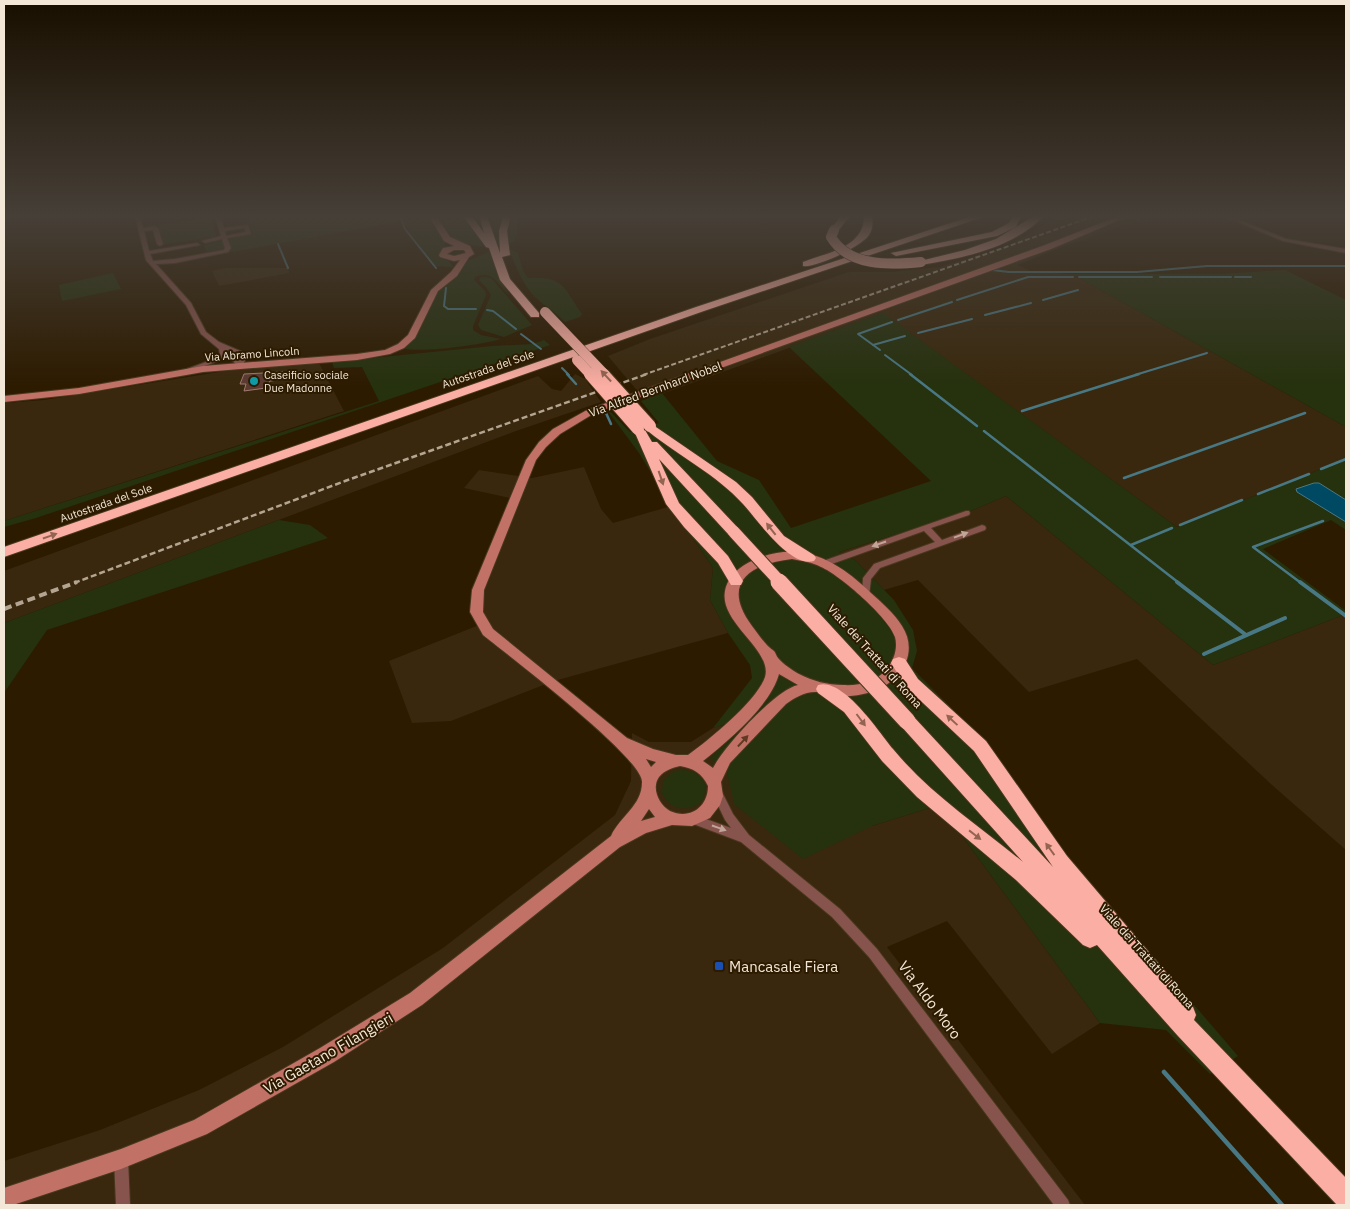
<svg xmlns="http://www.w3.org/2000/svg" width="1350" height="1209" font-family="'IBM Plex Sans',sans-serif">
<style>
.built{fill:#39280d}
.green{fill:#26310e}
.water{fill:#004962;stroke:#497885}
.lines{fill:none;stroke-linecap:round;stroke-linejoin:round}
.stream-far3{stroke:#497885;stroke-width:2}
.stream-far2{stroke:#497885;stroke-width:2.5}
.stream-far1{stroke:#497885;stroke-width:4}
.stream{stroke:#497885;stroke-width:4.5}
.building{fill:#5b3a31;stroke:#a07b71}
.street-casing{stroke:#49381e;stroke-width:2}
.secondary-casing{stroke:#49381e;stroke-width:2}
.highway-casing{stroke:#49381e;stroke-width:2}
.street{fill:#87544d;fill-rule:evenodd}
.secondary{fill:#c27167;fill-rule:evenodd}
.highway{fill:#fbaea3;fill-rule:evenodd}
.rail-far2{stroke:#b3a592;stroke-width:2;stroke-dasharray:5 2.5;stroke-linecap:butt}
.rail-far1{stroke:#b3a592;stroke-width:2.5;stroke-dasharray:6 3;stroke-linecap:butt}
.rail{stroke:#b3a592;stroke-width:4;stroke-dasharray:8 4.5;stroke-linecap:butt}
.highway-bridge-far2-casing{stroke:#49381e;stroke-width:11;stroke-linecap:butt}
.highway-bridge-far1-casing{stroke:#49381e;stroke-width:14;stroke-linecap:butt}
.highway-bridge-casing{stroke:#49381e;stroke-width:19;stroke-linecap:butt}
.highway-bridge-far2{stroke:#fbaea3;stroke-width:10}
.highway-bridge-far1{stroke:#fbaea3;stroke-width:12}
.highway-bridge{stroke:#fbaea3;stroke-width:17}
.oneway{fill:#946452}
.oneway2{fill:#c2a599}
.oneway3{fill:#613924}
.culture-dot{fill:#0f9aa8;stroke:#2d1b00;stroke-width:2}
.transit-dot{fill:#1a4fb4;stroke:#2d1b00;stroke-width:2}
.labels{text-anchor:middle;dominant-baseline:central;stroke-width:4;stroke-linejoin:round;paint-order:stroke}
.far-street-label{font-size:11px;fill:#f3e7d7;stroke:#2d1b00}
.far-poi-label{font-size:11px;fill:#f3e7d7;stroke:#2d1b00;text-anchor:start}
.street-label{font-size:12px;fill:#f3e7d7;stroke:#2d1b00}
.near-poi-label{font-size:15px;fill:#f3e7d7;stroke:#2d1b00;text-anchor:start}
.near-street-label{font-size:15px;fill:#f3e7d7;stroke:#2d1b00}
</style>
<rect width="100%" height="100%" fill="#2d1b00"/>
<g class="built">
<path d="M1059 216H1151L1062 247 1018 265 1030 271 1072 274 1346 427V459L1177 527 883 314 645 400 608 356 650 339 849 272H891L940 267 1010 245Z"/>
<path d="M225 268H288L289 273 219 286 212 271Z"/>
<path d="M319 363 344 411 4 521V403L44 400 238 369Z"/>
<path d="M575 374 585 379 601 402 516 431 4 623V571L538 376 552 389 561 391Z"/>
<path d="M584 467 601 509 613 523 671 506 713 568 710 600 728 633 554 681 451 721 412 723 389 661 484 623 481 601 486 575 507 521 510 498 464 488 479 470 532 478Z"/>
<path d="M1006 496 1213 665 1346 614V850L1272 785 1137 659 1029 692 918 580 884 590 855 560 839 552 966 513Z"/>
<path d="M739 720 728 741 727 773 872 826 939 805 1100 1023 1052 1054 947 921 887 947 1085 1205H4V1161L100 1130 199 1090 283 1047 443 948 615 815 631 781 632 733 649 742H691L713 728Z"/>
</g>
<g class="green">
<path d="M246 216H428L444 239 445 245 440 257 449 261 453 267 435 266 402 221 225 253 222 250 207 252 204 245 253 234Z"/>
<path d="M436 216H518C517 223 518 234 515 239 506 253 463 246 452 238 446 234 441 223 436 216Z"/>
<path d="M211 217 216 236 164 244 158 225Z"/>
<path d="M509 249 518 253 523 271 528 278C564 276 563 287 582 314L580 317 565 322C556 313 545 306 535 297 522 283 516 267 509 249Z"/>
<path d="M489 252 497 273 509 295C497 284 493 269 475 277L474 280 485 291 486 295 473 326V330L481 335 501 339C486 344 416 354 403 348 425 335 425 308 440 290 450 278 459 277 467 261Z"/>
<path d="M1285 270 1346 300V427L1072 274H1219Z"/>
<path d="M113 273 121 289 62 301 59 285Z"/>
<path d="M481 277 491 278 532 325 504 337 481 330 478 325 491 295 486 287 479 280Z"/>
<path d="M883 313 1177 527 1346 459V530L1331 520 1263 549 1346 611V614L1213 665 1006 496 966 513 839 552 855 560 894 600 913 630 917 651 912 668 984 741 1068 858 1238 1056 1210 1074 1166 1030 1100 1023 939 805 872 826 803 859 734 804 727 773 728 748 716 762 710 759 728 741 739 720 713 728 752 678 750 665 728 633 710 600 713 568 671 506 639 453 601 402 630 432 659 423 641 401 662 393 717 461 759 480 791 528 931 481 789 347Z"/>
<path d="M544 340 550 345 36 518 4 527V521L379 401 362 367 334 368 332 362 492 346 533 344Z"/>
<path d="M279 520 310 525 328 538 47 630 4 693V623Z"/>
<path d="M680 770C693 770 702 775 706 787L703 800C690 813 670 811 662 793L663 781 673 772Z"/>
</g>
<path class="water" d="M1314 483H1319L1346 500V522L1297 492 1296 489Z"/>
<g class="lines">
<g class="stream-far3">
<path d="M400 216 405 229 436 268"/>
<path d="M278 244 288 268"/>
<path d="M992 270 1009 272H1137L1207 266H1346"/>
<path d="M1079 277H1152"/>
<path d="M1160 277H1231"/>
<path d="M1235 277H1251"/>
<path d="M446 288 444 306 448 309H476"/>
<path d="M957 300 1028 277H1073"/>
<path d="M1043 300 1078 290"/>
<path d="M487 310 493 311 516 329"/>
<path d="M985 315 1031 303"/>
<path d="M898 320 952 302"/>
<path d="M918 333 972 319"/>
<path d="M521 334 541 349"/>
<path d="M873 345 905 336"/>
<path d="M880 350 858 334 892 322"/>
<path d="M885 355 912 375"/>
<path d="M562 368 569 375"/>
<path d="M1135 375 1207 353"/>
</g>
<g class="stream-far2">
<path d="M567 374 576 384"/>
<path d="M910 374 977 426"/>
<path d="M1022 411 1139 374"/>
<path d="M606 413 611 424"/>
<path d="M984 431 1179 583"/>
<path d="M1321 469 1346 459"/>
<path d="M1124 478 1305 413"/>
<path d="M1258 494 1309 474"/>
<path d="M1180 525 1242 500"/>
<path d="M1131 545 1172 528"/>
<path d="M1301 583 1253 547 1323 521"/>
</g>
<g class="stream-far1">
<path d="M1177 582 1246 635"/>
<path d="M1300 582 1346 616"/>
<path d="M1204 654 1285 618"/>
</g>
<path class="stream" d="M1164 1072 1282 1205"/>
</g>
<path class="building" d="M283 372 280 380 270 381 266 388 244 391 246 384H240L244 374Z"/>
<g class="lines">
<defs>
<g id="street">
<path d="M135 216H140L143 228 155 226 158 228 163 244 160 246 157 244 153 230 144 231 149 251 197 243 200 245 150 254 153 261 175 259 224 250 225 248 222 239 205 243 202 241 221 236 215 216H220L224 228 248 225 251 234 227 238 231 248 228 252 175 263 156 264 191 303 206 332 219 342 247 354 248 355 242 366H238L226 355 221 360 188 372H184V370L217 358 220 354 219 349 201 334 186 305 146 260ZM244 228 246 232 226 236 225 231ZM228 350 241 356 239 361Z"/>
<path d="M1223 216H1230L1286 239 1346 249V253L1283 241Z"/>
<path d="M966 511H969L970 513 969 515 931 528 942 540 982 525 985 526 986 528 985 530 880 568 871 579 869 597 866 598 862 595 863 578 874 564 935 542 924 531 829 565H823L822 563 823 561Z"/>
<path d="M717 788 721 790 733 814 749 835 840 909 877 949 1068 1200 1070 1205H1054L869 957 832 917 741 842 688 822 687 819 688 816 692 814 731 828 725 820 712 793 713 790Z"/>
<path d="M121 1152 126 1154 128 1159 130 1205H116L114 1159 116 1154Z"/>
</g>
<g id="secondary">
<path d="M429 216H436L450 237 470 246 474 254 469 257 457 276 438 291 415 338 404 348 390 354 357 360 203 372 79 394 4 402V396L79 388 203 366 357 354 385 350 398 344 408 335 431 290 451 272 460 260 454 261 440 257 439 255 443 248 454 246 444 241ZM454 250H464L466 253 454 256 447 254Z"/>
<path d="M1119 216H1129L1051 249 593 414 560 434 546 447 536 460 484 590 483 612 493 629 627 738 653 749 676 755H688C709 740 757 701 765 677 773 650 719 623 725 591 728 575 742 565 756 559 802 540 838 561 871 593 882 603 894 613 902 626 909 637 911 649 906 662 894 689 863 698 836 696 829 695 823 693 817 692 806 691 794 698 786 704L730 763 721 782 723 796 720 805 710 818 692 826 672 825 646 833 620 847 422 1005 334 1062 207 1134 121 1169 13 1205H4V1188L121 1149 194 1120 320 1048 410 993 611 836C620 816 642 806 642 782 643 758 508 655 483 635L470 612 472 590 526 460 539 442 553 429 587 410 1045 245ZM792 559C802 561 812 562 821 567 840 575 889 618 895 637 898 648 894 660 887 669 876 682 859 686 843 685 827 685 813 681 799 674 792 670 783 664 778 658 776 656 776 653 774 651 765 645 759 635 752 626 721 584 748 564 792 559ZM779 674 798 685C775 690 724 747 713 768L703 761C728 741 771 705 779 674ZM646 759 656 762 651 767ZM680 766C693 768 702 773 708 786 708 807 690 820 670 811 659 805 651 788 659 777 665 770 672 768 680 766ZM649 809 655 817 641 821Z"/>
</g>
<g id="highway">
<path d="M463 216H472L484 233 479 216H487L500 253 499 231 503 216H511L507 231 510 255 502 257 510 279 539 313V317H531L500 280 489 248 486 247Z"/>
<path d="M841 216H850L837 232H831L830 230Z"/>
<path d="M864 216H872C873 223 873 229 869 235 861 247 816 268 803 266V262C826 253 865 247 864 216Z"/>
<path d="M972 216H986L704 311 4 557V547L696 307Z"/>
<path d="M1013 216H1021L1016 227 997 236 896 256 891 253 992 232 1009 223Z"/>
<path d="M1034 216H1044C1013 248 963 258 921 265L916 262 965 250 996 239Z"/>
<path d="M653 425 736 482 752 497 784 536 814 555 816 558 814 561C790 568 757 519 743 504 717 475 679 456 649 432L647 429Z"/>
<path d="M641 429 645 430 652 442H657L739 529 741 532 739 535H729L659 459 679 503 728 556 743 581 741 585H731L718 563 684 527 666 504 635 433Z"/>
<path d="M899 657 905 659 918 679 986 741 1067 856 1164 970 1193 1007 1196 1015 1194 1020 1346 1178V1205H1337L1178 1036 1097 945 1090 948 1083 945 1016 880 917 797 882 761 844 712 818 693 816 689 818 685C843 677 879 732 893 749 929 793 979 826 1023 862L901 726 899 721 901 716 907 714 913 716 1053 867 974 751 906 687 891 663 893 659Z"/>
</g>
</defs>
<use href="#street" class="street-casing"/>
<use href="#secondary" class="secondary-casing"/>
<use href="#highway" class="highway-casing"/>
<use href="#street" class="street"/>
<use href="#secondary" class="secondary"/>
<use href="#highway" class="highway"/>
<path class="rail-far2" d="M643 375 1094 216"/>
<path class="rail-far1" d="M74 583 345 481 647 374"/>
<path class="rail" d="M4 609 77 582"/>
<defs>
<g id="highway-bridge-far2">
<path d="M834 230 831 237C849 267 890 265 921 262"/>
<path d="M545 312 605 375"/>
<path d="M577 360 591 375"/>
</g>
<g id="highway-bridge-far1">
<path d="M590 374 638 429"/>
<path d="M603 374 650 426"/>
<path d="M734 532 781 583"/>
</g>
<path id="highway-bridge" d="M779 582 907 721"/>
</defs>
<use href="#highway-bridge-far2" class="highway-bridge-far2-casing"/>
<use href="#highway-bridge-far1" class="highway-bridge-far1-casing"/>
<use href="#highway-bridge" class="highway-bridge-casing"/>
<use href="#highway-bridge-far2" class="highway-bridge-far2"/>
<use href="#highway-bridge-far1" class="highway-bridge-far1"/>
<use href="#highway-bridge" class="highway-bridge"/>
</g>
<defs><path id="oneway-solid" d="M-6-.8H1V-3.2L6.5 0L1 3.2V.8H-6Z" transform="scale(1.25)"/></defs>
<g class="oneway">
<use href="#oneway-solid" transform="translate(606 376) rotate(-133)"/>
<use href="#oneway-solid" transform="translate(661 478) rotate(71)"/>
<use href="#oneway-solid" transform="translate(771 529) rotate(-128)"/>
<use href="#oneway-solid" transform="translate(50 536) rotate(-19)"/>
<use href="#oneway-solid" transform="translate(861 720) rotate(53)"/>
<use href="#oneway-solid" transform="translate(952 720) rotate(-137)"/>
<use href="#oneway-solid" transform="translate(975 835) rotate(38)"/>
<use href="#oneway-solid" transform="translate(1050 849) rotate(-126)"/>
</g>
<g class="oneway2">
<use href="#oneway-solid" transform="translate(961 535) rotate(-20)"/>
<use href="#oneway-solid" transform="translate(879 544) rotate(161)"/>
<use href="#oneway-solid" transform="translate(719 828) rotate(19)"/>
</g>
<use class="oneway3" href="#oneway-solid" transform="translate(743 741) rotate(-47)"/>
<linearGradient id="sky" x2="0" y2="1"><stop stop-color="#190f00"/><stop offset="0.56" stop-color="#463f37"/><stop offset="1" stop-color="#463f37" stop-opacity="0"/></linearGradient>
<rect width="1350" height="386" fill="url(#sky)"/>
<circle class="culture-dot" cx="254" cy="381" r="5"/>
<rect class="transit-dot" x="714" y="961" width="10" height="10" rx="2.5"/>
<g class="labels">
<g class="far-street-label">
<text transform="translate(252 354) rotate(-4)">Via Abramo Lincoln</text>
<text transform="translate(488 369) rotate(-19)">Autostrada del Sole</text>
<text transform="translate(106 503) rotate(-19)">Autostrada del Sole</text>
</g>
<g class="far-poi-label">
<text x="264" y="375">Caseificio sociale<tspan x="264" dy="13">Due Madonne</tspan></text>
</g>
<g class="street-label">
<text transform="translate(655 389) rotate(-20)">Via Alfred Bernhard Nobel</text>
<text transform="translate(875 656) rotate(48)">Viale dei Trattati di Roma</text>
<text transform="translate(1147 956) rotate(48)">Viale dei Trattati di Roma</text>
</g>
<g class="near-poi-label">
<text x="729" y="966">Mancasale Fiera</text>
</g>
<g class="near-street-label">
<text transform="translate(930 1000) rotate(53)">Via Aldo Moro</text>
<text transform="translate(328 1053) rotate(-30)">Via Gaetano Filangieri</text>
</g>
</g>
<rect width="1350" height="1209" fill="none" stroke="#f3e7d7" stroke-width="10"/>
</svg>
